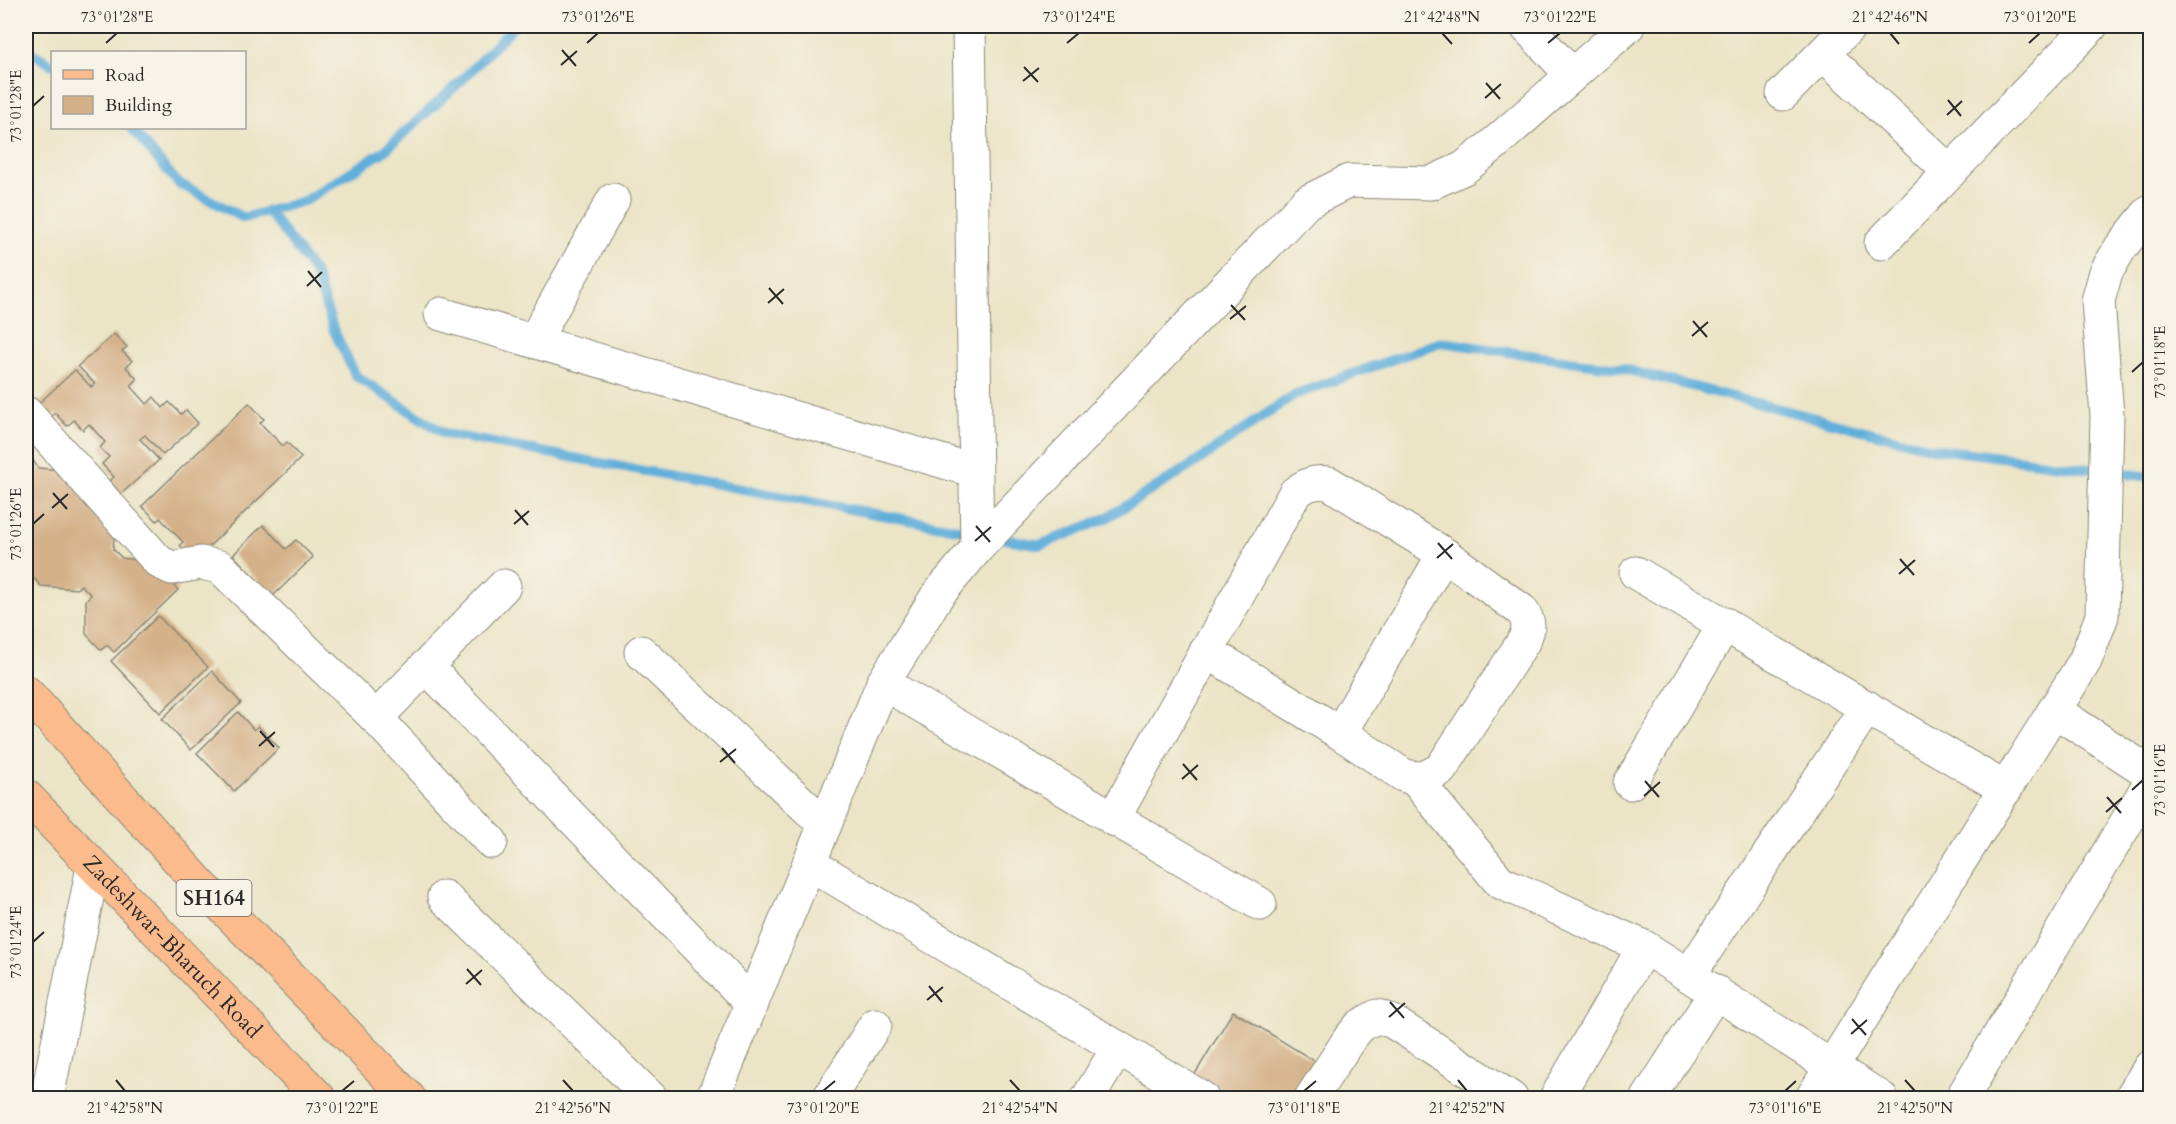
<svg xmlns="http://www.w3.org/2000/svg" width="2176" height="1124" font-family="Cardo,serif">
<style>
.lines{fill:none;stroke-linecap:round;stroke-linejoin:round}
.stream{stroke:#61aeda;stroke-width:10}
.building{fill:#d4b188}
.minor-casing{stroke:#8b8878;stroke-width:35}
.major-casing{stroke:#8b8878;stroke-width:35}
.minor{stroke:#fff;stroke-width:33}
.major{stroke:#fbbb8c;stroke-width:33}
.ticks{fill:none;stroke:#2b2b2b;stroke-width:2}
.labels{text-anchor:middle;dominant-baseline:central;stroke-width:5;stroke-linejoin:round;paint-order:stroke}
.shield{fill:#f7f3e8;stroke:#686764;stroke-width:1.5}
.shield-label{font-size:21px;font-weight:bold;fill:#2b2b2b}
.street-label{font-size:22px;fill:#2b2b2b;stroke:#f7f3e8}
.neatline{fill:none;stroke:#2b2b2b;stroke-width:2}
.ticks-label{font-size:15px;text-anchor:middle;fill:#2b2b2b}
</style>
<rect width="100%" height="100%" fill="#f7f3e8"/>
<filter id="ink" filterUnits="userSpaceOnUse"><feTurbulence type="fractalNoise" baseFrequency=".0167" numOctaves="2"/><feDisplacementMap in="SourceGraphic" scale="12" xChannelSelector="R" yChannelSelector="G"/><feConvolveMatrix kernelMatrix="1 2 1 2 8 2 1 2 1" color-interpolation-filters="sRGB"/></filter>
<filter id="wash" filterUnits="userSpaceOnUse"><feTurbulence type="fractalNoise" baseFrequency=".008" numOctaves="4" result="noise"/><feDisplacementMap in="SourceGraphic" scale="24" xChannelSelector="R" yChannelSelector="G"/><feGaussianBlur stdDeviation="1.35" result="paint"/><feColorMatrix in="noise" values="0 0 0 0 0 0 0 0 0 0 0 0 0 0 0 0 0 1.4 0 .05"/><feComposite in="paint" operator="in"/></filter>
<g filter="url(#wash)">
<rect width="100%" height="100%" fill="#ebe4c6"/>
<g class="lines">
<g class="stream">
<path d="M26 49 52 65"/>
<path d="M131 128 178 183 244 218 304 201 383 152 460 82 514 26"/>
<path d="M268 211 315 273 334 331 356 376 445 434 974 532"/>
<path d="M996 537 1040 545 1105 519 1192 465 1294 395 1441 342 1624 369 1932 448 2150 477"/>
</g>
</g>
<g id="blocks">
<g class="building">
<path d="M114 334 127 347 122 351 132 361 126 367 137 379 131 386 147 404 154 397 163 408 169 402 181 414 186 410 198 423 163 455 145 435 140 439 159 460 121 494 109 481 114 477 102 464 109 457 100 448 105 442 89 424 83 430 74 420 67 426 55 413 50 418 38 404 75 370 91 387 95 384 78 366Z"/>
<path d="M249 403 264 419 260 423 283 446 287 442 301 458 194 561 180 545 183 542 160 518 157 521 142 506Z"/>
<path d="M26 424 30 429V456L38 468 73 471 116 518 113 549 122 558 151 562 178 590 114 652 107 645 101 650 86 634V600L91 595 81 585 77 589 41 586 26 570 31 566 26 560Z"/>
<path d="M263 525 286 549 296 540 313 557 273 596 233 555Z"/>
<path d="M158 616 208 667 160 713 111 661Z"/>
<path d="M212 671 241 703 191 750 162 719Z"/>
<path d="M238 712 254 730 258 726 279 748 234 791 197 753Z"/>
<path d="M1233 1011 1321 1065 1302 1098H1225L1192 1079Z"/>
</g>
</g>
</g>
<g filter="url(#ink)">
<use href="#blocks" fill-opacity="0" stroke="#8b8878" stroke-width="1.5"/>
<g class="lines">
<defs>
<g id="minor">
<path d="M969 26 977 548"/>
<path d="M1526 26 1572 75"/>
<path d="M1823 54 1950 172"/>
<path d="M1783 94 1850 26"/>
<path d="M1881 243 2091 26"/>
<path d="M441 314 975 471"/>
<path d="M534 341 613 200"/>
<path d="M26 413 159 562 172 568 201 563 220 567 376 718 491 842"/>
<path d="M1636 573 2006 789"/>
<path d="M641 652 825 825"/>
<path d="M426 666 752 1004"/>
<path d="M883 683 1260 904"/>
<path d="M2055 711 2150 773"/>
<path d="M376 718 504 586"/>
<path d="M1340 733 1444 554"/>
<path d="M1415 779 1500 882 1644 947 1881 1098"/>
<path d="M1630 783 1725 624"/>
<path d="M1113 819 1295 493C1307 484 1314 481 1329 483L1444 554 1521 610C1530 621 1530 629 1523 642L1441 769C1427 777 1419 781 1403 775L1340 733 1206 651"/>
<path d="M809 863 1202 1098"/>
<path d="M444 897 651 1098"/>
<path d="M1689 975 1867 707"/>
<path d="M47 1098 93 867"/>
<path d="M713 1098 883 683 937 596 977 548 1307 202 1349 181 1431 183 1464 168 1493 145 1628 26"/>
<path d="M829 1098 875 1025"/>
<path d="M1088 1098 1118 1048"/>
<path d="M1311 1098 1350 1038 1360 1026 1377 1016 1393 1022 1511 1098"/>
<path d="M1556 1098 1644 947"/>
<path d="M1648 1098 1716 992"/>
<path d="M1812 1098 2085 661 2102 616 2107 415 2098 301 2106 272 2121 247 2150 211"/>
<path d="M1962 1098 2150 783"/>
<path d="M2131 1098 2150 1067"/>
</g>
<g id="major">
<path d="M26 692 202 886 409 1098"/>
<path id="s1" d="M26 796 319 1098"/>
</g>
</defs>
<use href="#minor" class="minor-casing"/>
<use href="#major" class="major-casing"/>
<use href="#minor" class="minor"/>
<use href="#major" class="major"/>
</g>
</g>
<path class="ticks" d="M1442 33 1452 44M1890 33 1899 44M106 43 117 33M587 43 598 33M1067 43 1079 33M1548 43 1560 33M2029 43 2040 33M562 50 576 66M561 65 577 51M1024 67 1038 82M1023 81 1039 68M1486 83 1500 99M1485 98 1501 84M1948 100 1961 116M33 106 44 96M1947 115 1962 101M308 271 321 287M307 286 322 272M769 288 783 304M768 303 784 289M1231 305 1245 320M1230 319 1246 306M1693 321 1707 337M1692 336 1708 322M2132 372 2143 362M53 493 67 509M52 508 68 494M515 510 528 525M33 524 44 514M514 524 529 511M976 526 990 542M975 541 991 527M1438 543 1452 559M1437 558 1453 544M1900 559 1914 575M1899 574 1915 560M260 731 274 747M259 746 275 732M722 748 735 763M720 762 736 749M1183 764 1197 780M1182 779 1198 765M1645 781 1659 797M2132 790 2143 780M1644 796 1660 782M2107 797 2121 813M2106 812 2122 798M33 942 44 932M467 969 481 985M466 984 482 970M929 986 942 1002M927 1000 943 987M1390 1002 1404 1018M1389 1017 1405 1003M1852 1019 1866 1035M1851 1034 1867 1020M116 1080 125 1091M563 1080 573 1091M1010 1080 1020 1091M1458 1080 1467 1091M1905 1080 1915 1091M342 1091 354 1081M823 1091 835 1081M1304 1091 1316 1081M1785 1091 1796 1081"/>
<g class="labels">
<rect class="shield" x="176.5" y="880" width="75" height="36" rx="4.5"/>
<g class="shield-label">
<text x="214" y="898">SH164</text>
</g>
<g class="street-label">
<text stroke="none"><textPath href="#s1" startOffset="210">Zadeshwar-Bharuch Road</textPath></text>
</g>
</g>
<rect width="2176" height="1124" fill="none" stroke="#f7f3e8" stroke-width="66"/>
<rect x="51" y="51" width="195" height="78" fill="#f7f3e8" stroke="#a5a39c" stroke-width="1.5"/>
<rect x="63" y="70" width="30" height="9" fill="#fbbb8c" stroke="#a5a39c" stroke-width="1.5"/>
<text x="105" y="81" font-size="18" fill="#2b2b2b">Road</text>
<rect x="63" y="96" width="30" height="18" fill="#d4b188" stroke="#a5a39c" stroke-width="1.5"/>
<text x="105" y="111" font-size="18" fill="#2b2b2b">Building</text>
<rect x="33" y="33" width="2110" height="1058" class="neatline"/>
<g class="ticks-label">
<text x="117" y="22">73°01'28"E</text>
<text x="598" y="22">73°01'26"E</text>
<text x="1079" y="22">73°01'24"E</text>
<text x="1442" y="22">21°42'48"N</text>
<text x="1560" y="22">73°01'22"E</text>
<text x="1890" y="22">21°42'46"N</text>
<text x="2040" y="22">73°01'20"E</text>
<text transform="translate(16 106) rotate(-90)" y="5">73°01'28"E</text>
<text transform="translate(2160 362) rotate(-90)" y="5">73°01'18"E</text>
<text transform="translate(16 524) rotate(-90)" y="5">73°01'26"E</text>
<text transform="translate(2160 780) rotate(-90)" y="5">73°01'16"E</text>
<text transform="translate(16 942) rotate(-90)" y="5">73°01'24"E</text>
<text x="125" y="1113">21°42'58"N</text>
<text x="342" y="1113">73°01'22"E</text>
<text x="573" y="1113">21°42'56"N</text>
<text x="823" y="1113">73°01'20"E</text>
<text x="1020" y="1113">21°42'54"N</text>
<text x="1304" y="1113">73°01'18"E</text>
<text x="1467" y="1113">21°42'52"N</text>
<text x="1785" y="1113">73°01'16"E</text>
<text x="1915" y="1113">21°42'50"N</text>
</g>
</svg>
